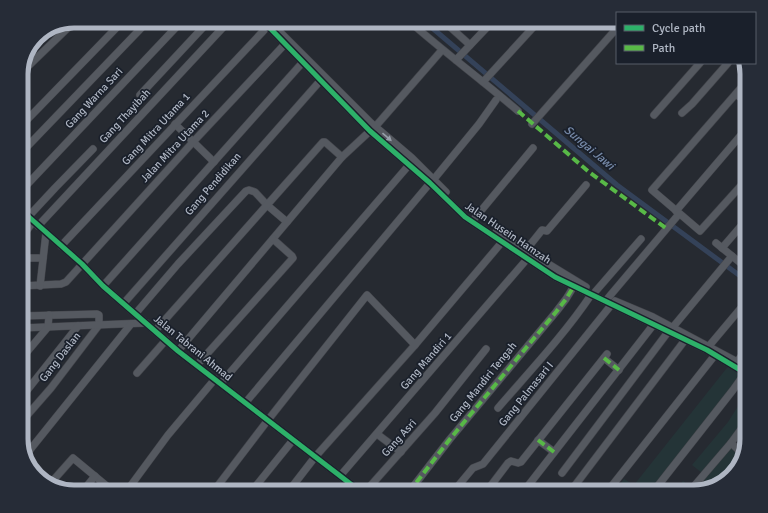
<svg xmlns="http://www.w3.org/2000/svg" width="768" height="513" font-family="Signika,sans-serif">
<style>
.green{fill:#243437}
.lines{fill:none;stroke-linecap:round;stroke-linejoin:round}
.canal{stroke:#344259;stroke-width:5}
.minor-casing{stroke:#42444a;stroke-width:8}
.minor{stroke:#555960;stroke-width:7}
.quiet{stroke:#58b947;stroke-width:4;stroke-dasharray:8 4;stroke-linecap:butt}
.cycleway-casing{stroke:#1a202b;stroke-width:8}
.cycleway{stroke:#2db169;stroke-width:5}
.oneway{fill:#989faa}
.labels{text-anchor:middle;dominant-baseline:central;stroke-width:3.5;stroke-linejoin:round;paint-order:stroke}
.street-label{font-size:11px;fill:#afb6c3;stroke:#1a202b}
.water-label{font-size:12px;font-style:italic;fill:#788baa;stroke:#1a202b}
.rim{fill:none;stroke:#afb6c3;stroke-width:5}
</style>
<rect width="100%" height="100%" fill="#262a31"/>
<g class="green">
<path d="M730 364 746 374 649 492H614L624 479 634 485Z"/>
<path d="M747 392V420L729 443 742 456 738 469 720 485 695 492H675L683 481 691 487 702 473 692 465 728 422Z"/>
</g>
<g class="lines">
<path class="canal" d="M424 21 617 185 747 281"/>
<defs>
<g id="minor">
<path d="M263 21 370 131 430 183 465 217 555 277 707 350 747 374"/>
<path d="M269 21 371 123 412 158 446 192"/>
<path d="M409 21C444 52 482 80 518 111"/>
<path d="M451 21 449 26 470 45"/>
<path d="M456 60 493 21"/>
<path d="M21 73 75 21"/>
<path d="M747 81 652 190 700 231 747 179"/>
<path d="M483 82 539 21"/>
<path d="M736 94 747 103"/>
<path d="M140 95 209 21"/>
<path d="M682 113 692 104 728 63"/>
<path d="M654 115 700 63"/>
<path d="M175 124 214 162"/>
<path d="M532 124 617 28"/>
<path d="M21 126 123 21"/>
<path d="M375 127 442 50"/>
<path d="M21 153 148 21"/>
<path d="M434 179 479 124 496 100"/>
<path d="M21 191 182 21"/>
<path d="M21 210 82 264 103 286 178 351 361 492"/>
<path d="M676 211 747 128"/>
<path d="M28 217 55 188 93 149"/>
<path d="M475 218 533 148"/>
<path d="M38 226 229 21"/>
<path d="M496 232 586 287"/>
<path d="M21 240 24 234 33 222"/>
<path d="M61 246 268 26"/>
<path d="M722 248 747 219"/>
<path d="M526 250 542 230 547 231 586 185"/>
<path d="M732 256 743 265 747 261"/>
<path d="M21 258H43"/>
<path d="M21 286 61 284 66 282 193 142 285 44"/>
<path d="M40 286 46 233"/>
<path d="M103 286 303 62"/>
<path d="M595 292 641 239"/>
<path d="M608 298 679 214"/>
<path d="M615 301 653 317 747 367"/>
<path d="M124 303 320 81"/>
<path d="M136 313 178 264 246 191 249 190 255 192 267 205 287 222"/>
<path d="M21 316 97 314 99 315V325L51 388 23 420"/>
<path d="M673 327 732 256 716 243"/>
<path d="M21 328 146 323"/>
<path d="M155 331 323 142H325L342 157"/>
<path d="M709 346 746 302"/>
<path d="M178 351 342 157 370 131"/>
<path d="M604 358 619 370"/>
<path d="M21 359 48 327 49 315"/>
<path d="M737 362 747 348"/>
<path d="M197 365 293 258 292 256 273 239"/>
<path d="M137 373 166 340"/>
<path d="M221 383 409 165"/>
<path d="M21 398 78 326"/>
<path d="M246 402 430 183"/>
<path d="M498 408C530 371 564 335 591 295"/>
<path d="M377 434 401 452"/>
<path d="M538 440 554 452"/>
<path d="M743 454 731 443 747 421"/>
<path d="M25 456 131 324"/>
<path d="M562 473 668 332"/>
<path d="M340 476 527 259"/>
<path d="M49 485 73 458 114 492"/>
<path d="M695 485 731 443"/>
<path d="M573 488 685 340"/>
<path d="M524 491 654 324"/>
<path d="M82 492 95 476"/>
<path d="M126 492 168 435 215 379"/>
<path d="M213 492 268 420 367 295 415 345"/>
<path d="M251 492 293 440"/>
<path d="M288 492 315 457 415 345 502 242"/>
<path d="M365 492 435 413 486 349"/>
<path d="M409 492 450 439 556 312 566 299 574 286"/>
<path d="M453 492 473 468 483 464 612 304"/>
<path d="M486 492 508 463 511 461 518 463 521 462 607 354"/>
<path d="M607 492 715 355"/>
<path d="M653 492 733 390 745 373"/>
</g>
</defs>
<use href="#minor" class="minor-casing"/>
<use href="#minor" class="minor"/>
<g class="quiet">
<path d="M518 111 589 172 667 229"/>
<path d="M604 358 619 370"/>
<path d="M538 440 554 452"/>
<path d="M409 492 450 439 556 312 566 299 574 286"/>
</g>
<defs>
<g id="cycleway">
<path d="M263 21 370 131 430 183 465 217 555 277 707 350 747 374"/>
<path d="M21 210 82 264 103 286 178 351 361 492"/>
</g>
</defs>
<use href="#cycleway" class="cycleway-casing"/>
<use href="#cycleway" class="cycleway"/>
</g>
<defs><path id="oneway-solid" d="M-6-.8H1V-3.2L6.5 0L1 3.2V.8H-6Z"/></defs>
<use class="oneway" href="#oneway-solid" transform="translate(387 137) rotate(41)"/>
<g class="labels">
<g class="street-label">
<text transform="translate(94 98) rotate(-47)">Gang Warna Sari</text>
<text transform="translate(125 116) rotate(-47)">Gang Thayibah</text>
<text transform="translate(156 129) rotate(-47)">Gang Mitra Utama 1</text>
<text transform="translate(175 146) rotate(-47)">Jalan Mitra Utama 2</text>
<text transform="translate(213 184) rotate(-49)">Gang Pendidikan</text>
<text transform="translate(508 233) rotate(34)">Jalan Husein Hamzah</text>
<text transform="translate(193 348) rotate(39)">Jalan Tabrani Ahmad</text>
<text transform="translate(60 357) rotate(-52)">Gang Daslan</text>
<text transform="translate(426 361) rotate(-49)">Gang Mandiri 1</text>
<text transform="translate(483 382) rotate(-51)">Gang Mandiri Tengah</text>
<text transform="translate(526 394) rotate(-51)">Gang Palmasari I</text>
<text transform="translate(399 438) rotate(-48)">Gang Asri</text>
</g>
<g class="water-label">
<text transform="translate(589 148) rotate(40)">Sungai Jawi</text>
</g>
</g>
<path d="M0 0H768V513H0ZM74 28H694A46 46 0 0 1 740 74V439A46 46 0 0 1 694 485H74A46 46 0 0 1 28 439V74A46 46 0 0 1 74 28Z" fill="#262c37" fill-rule="evenodd"/>
<path class="rim" d="M74 28H694A46 46 0 0 1 740 74V439A46 46 0 0 1 694 485H74A46 46 0 0 1 28 439V74A46 46 0 0 1 74 28Z"/>
<rect x="616" y="12" width="140" height="52" fill="#1a202b" stroke="#565c68"/>
<rect x="624" y="25" width="20" height="6" fill="#2db169" stroke="#565c68"/>
<text x="652" y="32" font-size="12" fill="#afb6c3">Cycle path</text>
<rect x="624" y="45" width="20" height="6" fill="#58b947" stroke="#565c68"/>
<text x="652" y="52" font-size="12" fill="#afb6c3">Path</text>
</svg>
